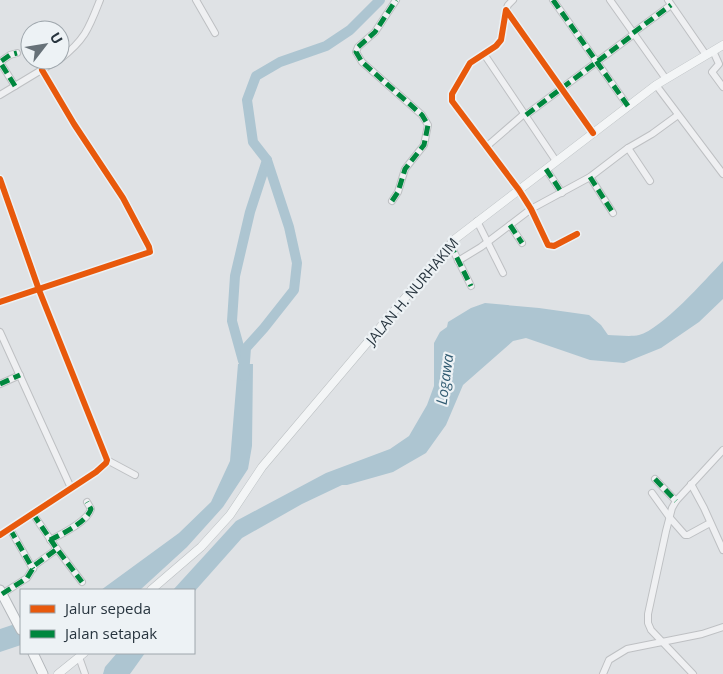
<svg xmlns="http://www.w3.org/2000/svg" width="723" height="674" font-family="'Open Sans',sans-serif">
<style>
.water{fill:#adc5d1}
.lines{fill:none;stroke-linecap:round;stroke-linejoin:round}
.river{stroke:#adc5d1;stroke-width:10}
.minor-casing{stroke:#bec0c3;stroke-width:8}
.major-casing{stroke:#bcc0c3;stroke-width:9}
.highway-casing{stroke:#b2b6ba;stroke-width:11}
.minor{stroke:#eff0f2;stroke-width:6}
.major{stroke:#f3f5f6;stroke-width:8}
.highway{stroke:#f3f5f6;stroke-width:9}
.quiet{stroke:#00873e;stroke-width:5;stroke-dasharray:10 5;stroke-linecap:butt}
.cycleway-casing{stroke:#edf2f5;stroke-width:9}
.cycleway{stroke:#e8590c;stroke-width:6}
.labels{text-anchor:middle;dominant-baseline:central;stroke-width:4.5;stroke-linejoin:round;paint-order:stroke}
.street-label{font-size:14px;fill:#27343e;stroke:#edf2f5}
.water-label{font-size:15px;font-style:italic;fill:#315b71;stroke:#edf2f5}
</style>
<rect width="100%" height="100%" fill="#dfe2e5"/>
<g class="water">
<path d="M723 261V299L699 322 661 348 624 363 590 360 526 338 513 341 463 385 446 425 426 453 393 472 347 485H342L302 504 242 538 194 592V590H173L236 521 326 473 390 449 409 436 427 405 434 386V343L440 332 447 327 448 322 471 308 485 303 539 308 589 315 601 325 608 335C617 335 630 337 639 335 662 329 705 280 723 261Z"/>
<path d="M238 364H253L252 446 248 469 223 507 187 547 140 590H101L179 533 211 502 230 461Z"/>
<path d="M21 619V645L0 652V629L12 625Z"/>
<path d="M117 653H145L130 674H103L105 667Z"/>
</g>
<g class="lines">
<g class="river">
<path d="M243 361 232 321 235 276 250 212 267 160"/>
<path d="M244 376 246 348 264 328 294 290 297 263 289 227 267 160 253 142 247 100 256 76 280 62 326 46 350 30 380 0"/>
</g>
<defs>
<g id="minor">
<path d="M196 0 215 33"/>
<path d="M553 0 628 106"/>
<path d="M610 0 666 79"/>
<path d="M668 0 706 55"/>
<path d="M506 10 508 5 513 0"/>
<path d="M633 33 671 5"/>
<path d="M713 51 719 64 712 72 723 87"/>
<path d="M484 54 556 161"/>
<path d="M60 59C85 40 89 28 100 0"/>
<path d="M656 85 723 174"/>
<path d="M15 86 0 62 10 55 17 53"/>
<path d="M0 95 58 60"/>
<path d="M526 115 634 34"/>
<path d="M486 147 524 114"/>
<path d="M628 148 650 181"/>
<path d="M546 169 562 193"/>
<path d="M590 177 613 213"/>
<path d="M0 179 39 290 107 460 106 463 96 472 0 535"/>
<path d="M392 201 398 192 405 169 424 145 428 125 422 115 362 62 356 52 358 47 375 32 396 0"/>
<path d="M477 221 503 273"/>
<path d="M510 225 522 243"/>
<path d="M577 234 554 246 548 245 531 209 519 190 452 101V94L470 63 496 46 501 40 506 10 593 133"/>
<path d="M450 244 471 286"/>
<path d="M458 261 481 247 531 209 590 177 628 148 652 134 678 115"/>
<path d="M0 302 150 252 149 247 123 198 74 124 42 70"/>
<path d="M0 332 71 488"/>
<path d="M0 384 20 375"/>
<path d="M107 460 135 475"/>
<path d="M655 479 676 501"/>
<path d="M691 484 704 508 723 550"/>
<path d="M652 493 670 518 685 535H688L710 523"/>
<path d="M33 514 57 549 82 582"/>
<path d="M10 529 33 569"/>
<path d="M50 540C62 534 87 522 91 509L87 502"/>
<path d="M2 594 27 578 35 565 57 549"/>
<path d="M79 657 85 674"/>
<path d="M603 674 609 660 627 649 702 634 723 627"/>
<path d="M693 674 651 630 648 623V614L666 531 672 508 676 501 723 450"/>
</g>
<g id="major">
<path d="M151 590 201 547 230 515 262 467 455 239 656 85 723 45"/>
<path d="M58 674 84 653"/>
</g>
<g id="highway">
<path d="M0 590 21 630"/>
<path d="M33 653 43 674"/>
</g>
</defs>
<use href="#minor" class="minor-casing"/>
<use href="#major" class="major-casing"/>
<use href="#highway" class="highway-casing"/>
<use href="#minor" class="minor"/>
<use href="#major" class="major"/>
<use href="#highway" class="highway"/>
<g class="quiet">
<path d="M553 0 628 106"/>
<path d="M633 33 671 5"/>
<path d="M15 86 0 62 10 55 17 53"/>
<path d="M526 115 634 34"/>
<path d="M546 169 562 193"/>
<path d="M590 177 613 213"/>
<path d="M392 201 398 192 405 169 424 145 428 125 422 115 362 62 356 52 358 47 375 32 396 0"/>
<path d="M510 225 522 243"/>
<path d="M450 244 471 286"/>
<path d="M0 384 20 375"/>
<path d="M655 479 676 501"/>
<path d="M33 514 57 549 82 582"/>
<path d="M10 529 33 569"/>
<path d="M50 540C62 534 87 522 91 509L87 502"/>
<path d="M2 594 27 578 35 565 57 549"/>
</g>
<defs>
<g id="cycleway">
<path d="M0 179 39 290 107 460 106 463 96 472 0 535"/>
<path d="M577 234 554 246 548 245 531 209 519 190 452 101V94L470 63 496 46 501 40 506 10 593 133"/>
<path d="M0 302 150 252 149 247 123 198 74 124 42 70"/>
</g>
</defs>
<use href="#cycleway" class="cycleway-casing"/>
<use href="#cycleway" class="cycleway"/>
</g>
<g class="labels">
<g class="street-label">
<text transform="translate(412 291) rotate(-50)">JALAN H. NURHAKIM</text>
</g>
<g class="water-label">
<text transform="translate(444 379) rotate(-82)">Logawa</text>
</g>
</g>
<rect x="20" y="589" width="175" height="65" fill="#edf2f5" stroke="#9ea6ac"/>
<rect x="30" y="605" width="25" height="8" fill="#e8590c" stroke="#9ea6ac"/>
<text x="65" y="614" font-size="15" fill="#27343e">Jalur sepeda</text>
<rect x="30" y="630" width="25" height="8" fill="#00873e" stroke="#9ea6ac"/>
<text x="65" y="639" font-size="15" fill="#27343e">Jalan setapak</text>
<g transform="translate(45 45) rotate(59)"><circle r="24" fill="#edf2f5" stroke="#9ea6ac"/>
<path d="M0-4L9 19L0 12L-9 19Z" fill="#677178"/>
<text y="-8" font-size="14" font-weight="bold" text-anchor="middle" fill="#27343e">U</text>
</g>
</svg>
